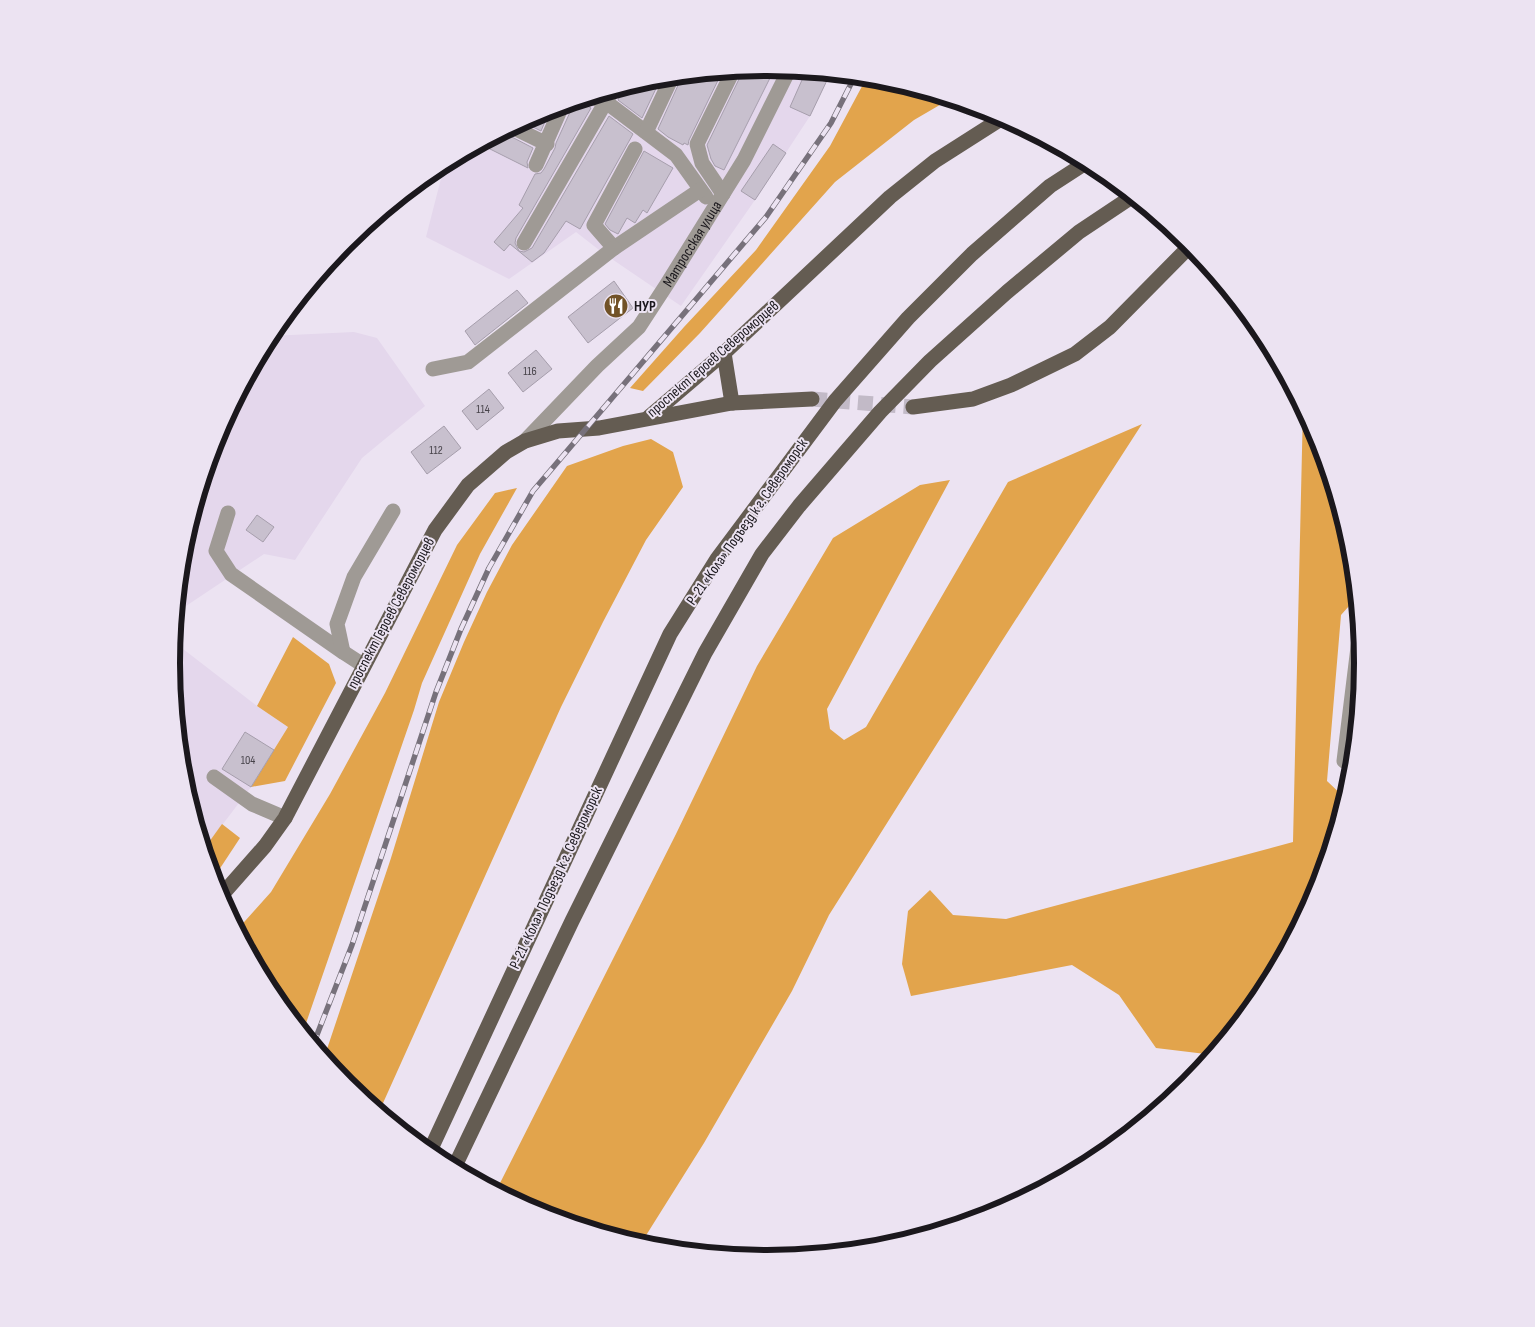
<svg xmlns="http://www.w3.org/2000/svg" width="1535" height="1327" font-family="'Sofia Sans Condensed',sans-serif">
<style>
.built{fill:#e4d7ec}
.forest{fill:#e2a44c}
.building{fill:#c8c0ce;stroke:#a69eac}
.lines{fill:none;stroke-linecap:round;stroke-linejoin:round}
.major-tunnel{stroke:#c2bac7;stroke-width:15;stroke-dasharray:15 8;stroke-linecap:butt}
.minor{stroke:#9f9a95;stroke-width:15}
.major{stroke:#645c52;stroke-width:15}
.rail-casing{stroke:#77717b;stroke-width:5.5}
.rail{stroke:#ece3f2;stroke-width:4;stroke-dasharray:11;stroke-linecap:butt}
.labels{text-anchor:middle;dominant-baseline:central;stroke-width:4;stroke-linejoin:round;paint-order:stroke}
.number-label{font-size:12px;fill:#464249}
.street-label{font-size:15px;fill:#1b181d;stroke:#ece3f2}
.poi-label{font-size:15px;font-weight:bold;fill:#1b181d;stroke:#ece3f2;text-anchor:start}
.rim{fill:none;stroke:#1b181d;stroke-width:6}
</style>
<rect width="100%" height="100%" fill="#ece3f2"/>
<g class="built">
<path d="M768 68 830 74 810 116 755 200 681 306 603 253 576 232 509 279 426 237 445 163 540 113 652 79Z"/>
<path d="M354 332 377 338 425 406 362 458 295 560 264 554 177 612 183 547 217 435 270 336Z"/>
<path d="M174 642 257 706 288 727 251 787 204 849 183 779 172 663Z"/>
</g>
<g class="forest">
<path d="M867 77 884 79 950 99 914 120 835 182 700 333 643 391 630 388 684 327 756 250 830 146Z"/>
<path d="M1303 407 1318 436 1352 547 1357 597 1341 615 1327 781 1346 799 1318 892 1263 995 1214 1055 1156 1048 1119 995 1072 965 911 996 902 964 908 911 930 890 953 915 1006 919 1293 842Z"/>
<path d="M1142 424 1000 644 829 915 792 991 704 1143 640 1245 539 1214 496 1191 676 834 757 666 833 538 920 485 950 480 827 709 830 729 844 740 866 727 1008 482Z"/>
<path d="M651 439 673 452 683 487 646 540 603 622 561 707 379 1112 346 1085 324 1058 391 858 439 702 464 642 487 592 512 545 567 466 623 446Z"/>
<path d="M517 488 480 554 422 683 414 710 303 1032 272 994 237 930 271 892 330 794 385 693 457 545 495 493Z"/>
<path d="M293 637 329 664 336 683 285 781 251 787 288 727 257 706Z"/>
<path d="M222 824 240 838 213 879 204 849Z"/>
</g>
<g class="building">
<path d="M768 68H775L724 170 715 166 711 159 707 145 741 75 742 70Z"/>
<path d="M806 71 830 74 810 116 790 107Z"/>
<path d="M722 72 689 140 688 145 684 143 683 145 668 137 658 129 680 81 681 76Z"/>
<path d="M661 78 642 118 618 100 625 87 652 79Z"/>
<path d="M578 101 591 108 516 238 515 243 519 251 524 252 532 248 609 116 633 134 580 229 566 221 544 253 532 262 510 244 504 251 494 242 523 208 519 205 535 174 541 173 544 169 555 148 556 143 571 110V103Z"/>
<path d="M550 110 541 131 523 122 540 113Z"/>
<path d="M504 132 508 135 533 148 527 162 528 168 480 144Z"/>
<path d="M773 144 786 153 755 200 741 191Z"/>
<path d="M644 151 673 168 647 213 643 210 635 223 627 218 618 234 610 230 605 224Z"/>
<path d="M614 281 633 308 588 343 568 317Z"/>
<path d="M517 290 528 303 475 345 465 331Z"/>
<path d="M536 350 552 369 523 392 508 373Z"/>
<path d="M489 389 504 408 477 430 462 411Z"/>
<path d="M444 426 461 448 427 474 411 452Z"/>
<path d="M257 515 274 527 263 542 246 530Z"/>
<path d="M245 732 274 750 251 787 222 769Z"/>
</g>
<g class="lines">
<path class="major-tunnel" d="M812 399 913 407"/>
<g class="minor">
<path d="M591 97 606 102 676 155 706 197"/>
<path d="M512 127 547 144"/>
<path d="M646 132 672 77"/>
<path d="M635 149 594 225 614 248 700 190"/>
<path d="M536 165 562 106"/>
<path d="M723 194 702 163 697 144 733 71"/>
<path d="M524 243 612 91"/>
<path d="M433 369 468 362 614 248"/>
<path id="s1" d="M525 441 597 366 639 327 667 284 744 160 789 70"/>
<path d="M228 513 216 551 231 574 343 652 363 665"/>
<path d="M343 652 337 624 354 577 393 511"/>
<path d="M1344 761 1360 631"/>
<path d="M214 777 252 804 285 818"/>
</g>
<g class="major">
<path d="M724 353 732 403"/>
<path d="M913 407 973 399 1011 385 1075 354 1110 327 1191 245"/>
<path d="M649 417 724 353 890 197 935 161 1004 117"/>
<path d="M220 897 265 846 285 818 435 530 468 485 506 452 525 441 558 431 599 428 732 403 812 399"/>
<path d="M429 1153 670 634 717 559 835 401 908 318 972 254 1050 186 1087 162"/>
<path d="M454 1168 572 921 705 653 762 554 799 506 880 412 930 361 1007 292 1079 232 1133 196"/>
</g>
<defs>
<path id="rail" d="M313 1045 352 945 436 692 461 629 489 568 533 491 766 217 831 123 855 76"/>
</defs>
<use href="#rail" class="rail-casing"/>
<use href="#rail" class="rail"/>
</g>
<defs>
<symbol id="restaurant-disc" viewBox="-11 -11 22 22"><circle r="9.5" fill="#715227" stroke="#ece3f2"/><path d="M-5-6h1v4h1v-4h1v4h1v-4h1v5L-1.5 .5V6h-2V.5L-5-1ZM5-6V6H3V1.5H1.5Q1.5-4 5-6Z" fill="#fff"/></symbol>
</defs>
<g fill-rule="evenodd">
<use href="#restaurant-disc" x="602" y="292" width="28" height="28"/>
</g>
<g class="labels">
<g class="number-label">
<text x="530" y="371">116</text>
<text x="483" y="409">114</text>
<text x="436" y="450">112</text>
<text x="248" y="760">104</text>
</g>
<g class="street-label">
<text stroke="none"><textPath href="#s1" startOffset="260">Матросская улица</textPath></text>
<text transform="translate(713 359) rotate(-41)">проспект Героев Североморцев</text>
<text transform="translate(747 522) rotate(-55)">Р-21 «Кола» Подъезд к г. Североморск</text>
<text transform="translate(391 613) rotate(-62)">проспект Героев Североморцев</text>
<text transform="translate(556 878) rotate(-65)">Р-21 «Кола» Подъезд к г. Североморск</text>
</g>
<g class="poi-label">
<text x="634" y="306">НУР</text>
</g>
</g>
<path d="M0 0H1535V1327H0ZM180 663a587 587 0 1 1 1174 0a587 587 0 1 1-1174 0Z" fill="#ece3f2" fill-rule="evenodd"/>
<path class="rim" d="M180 663a587 587 0 1 1 1174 0a587 587 0 1 1-1174 0Z"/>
</svg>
